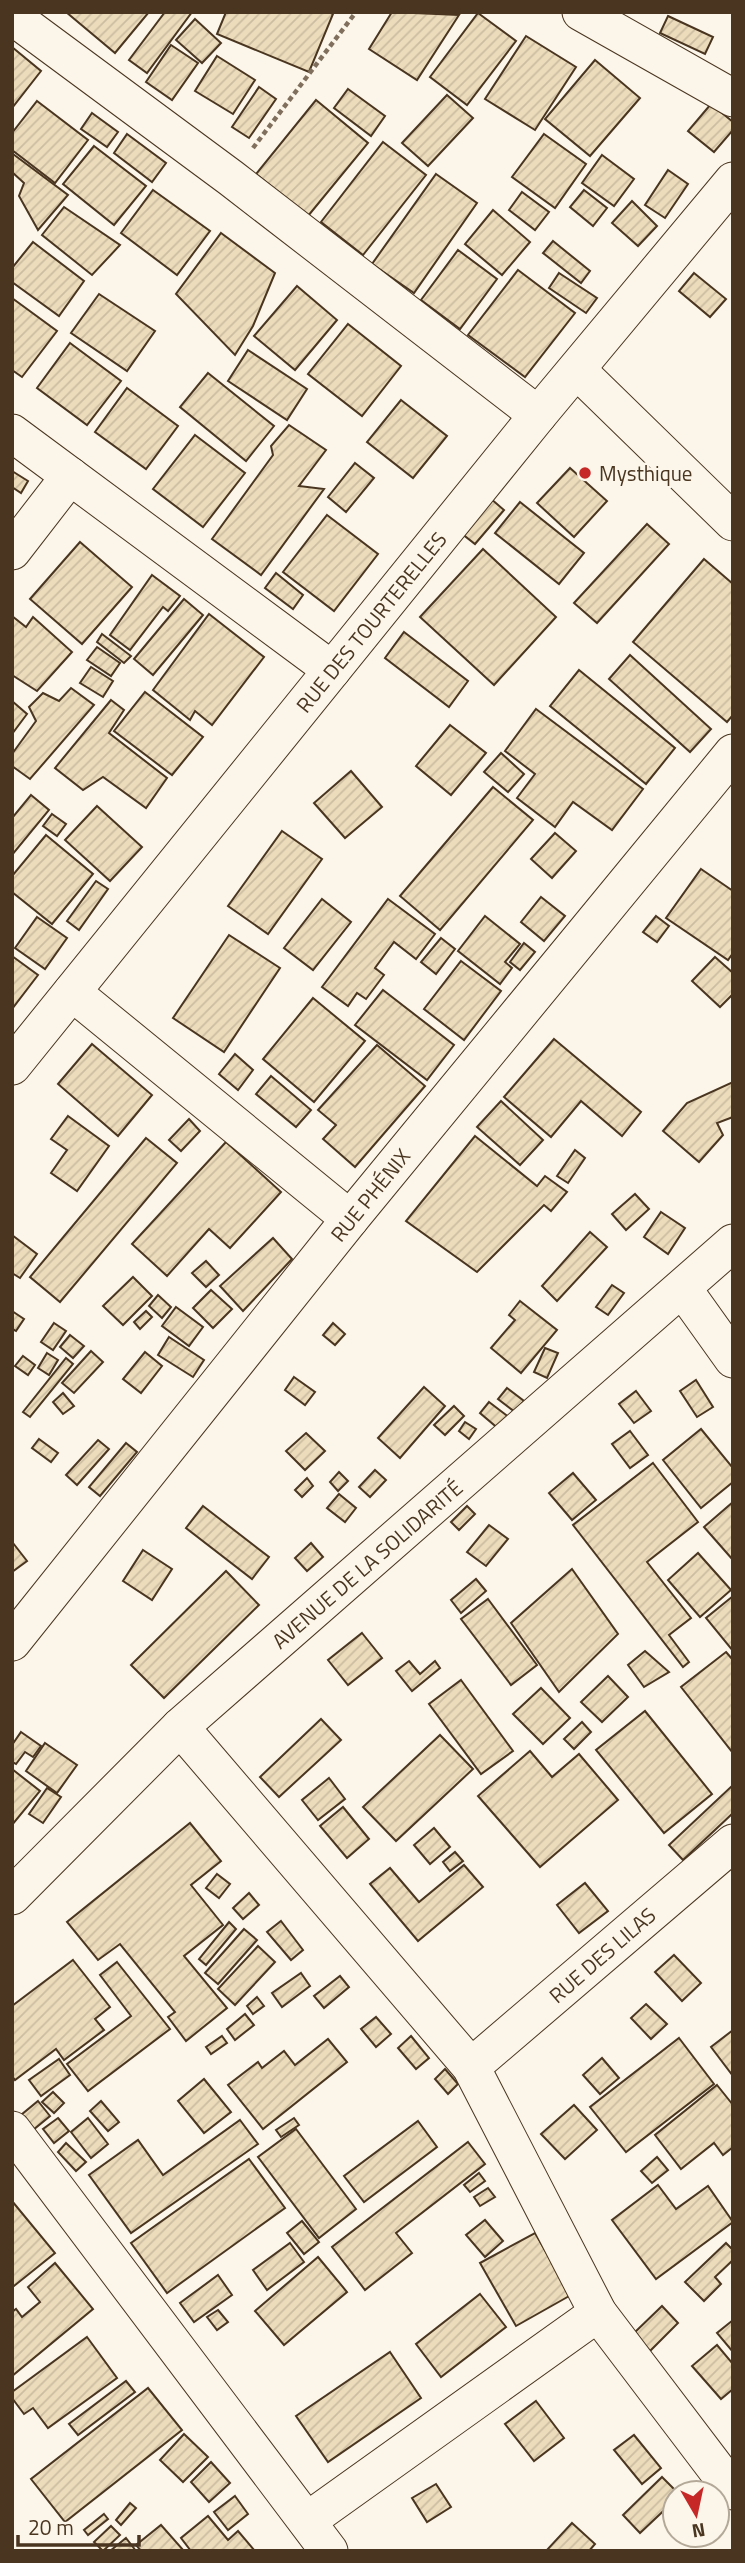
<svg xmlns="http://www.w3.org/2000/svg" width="745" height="2563" font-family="'Titillium Web',sans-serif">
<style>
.building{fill:url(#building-hatch);stroke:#4a3520;stroke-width:2}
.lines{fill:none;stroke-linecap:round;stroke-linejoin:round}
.minor-casing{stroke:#4a3520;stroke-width:39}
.path{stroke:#7f6f5c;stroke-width:4.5;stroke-dasharray:5 3.5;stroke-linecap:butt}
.minor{stroke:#fbf6e9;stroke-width:37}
.poi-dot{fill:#c62828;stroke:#fbf6e9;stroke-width:2.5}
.labels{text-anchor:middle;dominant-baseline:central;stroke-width:5;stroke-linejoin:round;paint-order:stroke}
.poi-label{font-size:21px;fill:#4a3520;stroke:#fbf6e9;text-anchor:start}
.street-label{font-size:21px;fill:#4a3520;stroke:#fbf6e9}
</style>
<defs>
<pattern id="building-hatch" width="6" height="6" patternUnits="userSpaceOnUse" patternTransform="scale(1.75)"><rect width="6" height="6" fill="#ecdcbc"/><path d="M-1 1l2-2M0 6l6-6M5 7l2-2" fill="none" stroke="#ccbda1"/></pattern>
</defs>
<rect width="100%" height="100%" fill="#fbf6e9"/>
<g class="building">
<path d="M66 12H149L115 53Z"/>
<path d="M165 12H192L147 73 129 60Z"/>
<path d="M226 12H329L333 14 309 72 217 34Z"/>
<path d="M392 12 459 15 417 80 369 49Z"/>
<path d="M478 13 516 41 467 105 430 77Z"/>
<path d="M668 16 713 37 705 54 660 33Z"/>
<path d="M195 19 221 43 202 63 176 40Z"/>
<path d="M526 36 576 67 535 130 485 99Z"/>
<path d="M171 45 198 63 172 100 146 82Z"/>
<path d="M12 47 41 71 12 108Z"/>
<path d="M217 56 255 80 233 114 195 91Z"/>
<path d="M595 60 640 98 590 156 545 119Z"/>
<path d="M259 87 276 99 249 138 232 127Z"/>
<path d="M348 89 385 116 371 136 334 108Z"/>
<path d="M447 95 473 118 428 166 402 143Z"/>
<path d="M316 100 368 143 308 216 256 174Z"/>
<path d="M37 101 88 140 55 183 12 150V133Z"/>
<path d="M711 104 733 122V130L714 152 688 131Z"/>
<path d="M92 113 118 132 107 147 81 129Z"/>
<path d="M127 134 166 163 152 182 114 153Z"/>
<path d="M544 134 586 164 555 208 512 177Z"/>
<path d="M383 142 426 175 363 255 321 222Z"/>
<path d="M94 146 146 186 114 225 63 184Z"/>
<path d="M13 154 68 195 38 230 19 196 24 183 12 172Z"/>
<path d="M602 155 634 179 614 206 582 183Z"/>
<path d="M668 170 688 184 665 218 645 205Z"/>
<path d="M436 174 477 203 414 293 372 264Z"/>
<path d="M153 190 210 231 177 275 121 233Z"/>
<path d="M584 190 607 208 593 226 570 207Z"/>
<path d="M522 192 549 212 535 230 509 210Z"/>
<path d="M632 201 657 226 638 246 612 223Z"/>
<path d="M64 207 120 245 92 275 42 235Z"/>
<path d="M493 210 530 242 502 275 465 244Z"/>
<path d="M221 233 275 273 253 326 235 355 176 294Z"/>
<path d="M553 241 590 271 581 283 543 253Z"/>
<path d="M33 242 84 281 59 316 12 282V268Z"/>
<path d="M458 250 497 279 460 329 421 300Z"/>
<path d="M518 270 575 313 525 377 468 335Z"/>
<path d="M559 273 597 298 586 313 549 288Z"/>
<path d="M694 273 726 299 710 317 679 291Z"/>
<path d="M297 286 337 320 295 370 254 336Z"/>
<path d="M99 294 155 331 127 371 71 333Z"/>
<path d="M12 298 57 331 22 377 12 370Z"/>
<path d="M348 324 401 366 362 416 308 374Z"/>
<path d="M70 343 121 381 87 425 37 388Z"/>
<path d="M248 350 307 389 287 420 228 381Z"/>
<path d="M208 373 274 426 246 461 180 407Z"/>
<path d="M127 388 178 426 146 469 95 432Z"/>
<path d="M401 400 447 436 413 478 367 442Z"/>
<path d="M289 425 326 450 299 486 324 489 261 575 212 539 273 455 271 446Z"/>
<path d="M195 435 245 473 203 527 153 489Z"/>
<path d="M355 463 374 478 346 512 328 497Z"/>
<path d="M570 468 607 501 574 537 537 503Z"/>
<path d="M12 471 28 481 21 493 12 487Z"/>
<path d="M490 498 504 510 475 544 461 533Z"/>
<path d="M520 502 584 553 559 584 495 533Z"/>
<path d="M327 515 378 554 334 611 283 572Z"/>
<path d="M647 524 669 544 597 623 574 603Z"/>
<path d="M80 542 132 587 82 644 30 599Z"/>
<path d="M483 549 556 617 494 685 420 617Z"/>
<path d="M704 559 733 584V715L727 722 633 642Z"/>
<path d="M276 573 303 595 293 609 265 588Z"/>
<path d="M152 575 180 596 168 611 163 607 130 650 110 635Z"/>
<path d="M184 599 203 615 153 675 134 659Z"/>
<path d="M209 614 264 657 212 725 195 711 190 720 153 690Z"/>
<path d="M12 616 26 627 33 617 72 652 37 691 12 675Z"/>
<path d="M404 632 468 681 449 707 385 658Z"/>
<path d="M102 634 131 656 124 663 97 642Z"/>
<path d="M97 647 120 663 111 676 87 660Z"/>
<path d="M630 655 711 729 690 752 609 679Z"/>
<path d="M91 667 113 681 103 697 80 683Z"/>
<path d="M579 670 675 748 646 784 550 706Z"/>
<path d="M71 688 94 705 30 779 12 766V754L36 721 29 707 43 693 59 701Z"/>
<path d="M145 692 203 737 172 775 114 731Z"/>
<path d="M111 700 124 710 109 733 167 778 146 808 103 777 83 790 55 768Z"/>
<path d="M12 701 27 714 12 734Z"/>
<path d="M536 709 643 789 612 830 573 802 555 827 517 798 535 774 505 751Z"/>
<path d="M450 725 486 753 451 795 416 766Z"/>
<path d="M501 753 524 774 508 792 484 772Z"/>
<path d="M351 771 382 807 345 838 314 803Z"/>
<path d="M493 787 533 820 440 930 400 896Z"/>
<path d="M31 795 49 810 12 855V818Z"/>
<path d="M97 806 142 847 110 881 65 840Z"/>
<path d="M52 814 66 824 57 836 43 826Z"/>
<path d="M282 831 322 859 268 934 228 906Z"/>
<path d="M555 833 576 851 552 878 531 859Z"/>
<path d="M46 835 93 874 52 924 12 892V876Z"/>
<path d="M701 869 733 891V953L728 960 666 918Z"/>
<path d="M96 881 108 889 79 930 67 921Z"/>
<path d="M541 897 565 916 544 941 521 922Z"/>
<path d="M322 899 351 922 313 970 284 948Z"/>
<path d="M388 899 435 934 416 959 394 942 375 968 384 975 366 999 357 993 348 1006 322 987Z"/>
<path d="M485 916 520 944 505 962 512 968 500 984 458 951Z"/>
<path d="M656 916 669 926 657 942 643 932Z"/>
<path d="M37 917 67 938 45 969 15 948Z"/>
<path d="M229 935 280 968 224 1052 173 1018Z"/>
<path d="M441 938 455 949 436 974 421 962Z"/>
<path d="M524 943 535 952 520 970 510 962Z"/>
<path d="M12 956 38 975 12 1009Z"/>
<path d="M715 957 733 973V994L720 1007 692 981Z"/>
<path d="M461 961 501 991 464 1040 424 1009Z"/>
<path d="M383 990 454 1045 427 1080 355 1025Z"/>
<path d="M313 998 365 1041 314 1102 263 1059Z"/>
<path d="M554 1039 641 1112 622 1136 581 1101 551 1137 504 1097Z"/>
<path d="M92 1044 152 1095 118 1136 58 1084Z"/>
<path d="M377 1045 425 1086 355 1167 323 1139 336 1125 318 1110Z"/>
<path d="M235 1054 253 1070 238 1090 219 1074Z"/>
<path d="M271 1076 311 1110 296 1127 256 1094Z"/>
<path d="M733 1082V1117L717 1123 723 1135 699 1162 663 1131 687 1103Z"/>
<path d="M501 1101 543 1140 520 1165 477 1127Z"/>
<path d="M68 1116 109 1146 77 1191 51 1173 67 1150 51 1139Z"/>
<path d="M189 1119 200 1131 181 1151 169 1140Z"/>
<path d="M475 1136 537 1186 545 1176 567 1192 551 1211 544 1205 477 1272 406 1221Z"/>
<path d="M146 1138 177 1163 60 1302 30 1277Z"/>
<path d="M226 1142 281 1192 230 1248 209 1229 167 1276 132 1244Z"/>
<path d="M575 1150 585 1158 568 1183 557 1176Z"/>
<path d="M635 1194 649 1209 626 1230 612 1214Z"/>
<path d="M661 1212 685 1228 668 1254 644 1237Z"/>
<path d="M590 1232 607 1247 557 1301 542 1286Z"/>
<path d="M12 1235 37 1254 20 1278 12 1273Z"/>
<path d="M273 1238 292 1259 243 1311 220 1286Z"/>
<path d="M206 1261 219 1275 206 1287 192 1273Z"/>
<path d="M133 1277 152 1296 123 1325 103 1306Z"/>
<path d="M612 1285 624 1293 608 1315 596 1307Z"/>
<path d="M211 1290 232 1309 213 1328 193 1308Z"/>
<path d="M158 1295 171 1307 162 1318 149 1306Z"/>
<path d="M520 1301 557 1330 521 1373 491 1348 515 1320 509 1315Z"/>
<path d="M176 1307 203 1327 189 1346 162 1326Z"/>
<path d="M12 1311 24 1319 16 1331 12 1329Z"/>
<path d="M146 1311 152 1317 140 1329 134 1322Z"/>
<path d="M54 1323 66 1331 53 1350 41 1342Z"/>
<path d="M333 1323 345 1334 335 1345 323 1335Z"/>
<path d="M70 1335 84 1346 73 1358 60 1347Z"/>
<path d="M169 1337 204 1360 193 1377 158 1355Z"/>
<path d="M545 1348 558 1353 547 1378 534 1372Z"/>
<path d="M91 1351 103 1362 74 1393 62 1383Z"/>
<path d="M145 1352 162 1366 141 1393 123 1379Z"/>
<path d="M47 1353 58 1360 49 1375 38 1368Z"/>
<path d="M23 1356 35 1365 28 1375 15 1366Z"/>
<path d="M66 1358 73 1364 30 1417 23 1412Z"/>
<path d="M294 1377 315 1392 305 1405 285 1390Z"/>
<path d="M696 1380 713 1407 697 1417 680 1391Z"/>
<path d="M424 1387 445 1406 400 1458 378 1438Z"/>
<path d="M507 1388 524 1401 515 1412 498 1399Z"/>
<path d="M636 1391 651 1411 634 1423 619 1404Z"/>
<path d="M63 1393 74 1406 63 1414 53 1402Z"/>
<path d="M489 1402 510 1418 500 1430 480 1413Z"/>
<path d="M454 1406 464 1416 445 1435 434 1425Z"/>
<path d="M465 1422 476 1429 469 1439 459 1431Z"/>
<path d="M701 1429 733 1468V1482L701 1508 663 1460Z"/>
<path d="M630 1431 648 1455 630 1468 612 1444Z"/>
<path d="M306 1433 325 1451 305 1470 286 1451Z"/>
<path d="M39 1439 58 1453 51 1462 32 1448Z"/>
<path d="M98 1440 109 1449 77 1485 66 1475Z"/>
<path d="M126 1443 137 1452 100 1496 89 1487Z"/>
<path d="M653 1463 698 1522 647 1562 691 1618 669 1635 689 1662 683 1667 573 1525Z"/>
<path d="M375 1470 386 1480 370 1497 359 1487Z"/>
<path d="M339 1472 348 1481 338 1491 330 1482Z"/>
<path d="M573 1473 596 1500 572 1520 549 1493Z"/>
<path d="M307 1478 313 1486 302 1497 295 1490Z"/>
<path d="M339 1494 356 1508 345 1522 327 1508Z"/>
<path d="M733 1502V1560L704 1527Z"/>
<path d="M203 1506 269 1557 252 1579 186 1528Z"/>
<path d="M467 1506 475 1514 459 1530 451 1522Z"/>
<path d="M489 1525 508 1539 486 1566 467 1552Z"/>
<path d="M13 1543 27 1561 12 1572V1543Z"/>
<path d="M311 1543 323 1557 307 1571 295 1558Z"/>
<path d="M143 1550 172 1569 152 1600 123 1581Z"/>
<path d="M698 1553 731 1590 700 1617 668 1580Z"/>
<path d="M572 1569 618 1634 559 1692 511 1623Z"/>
<path d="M226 1571 259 1605 164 1698 131 1665Z"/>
<path d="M476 1579 486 1591 461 1613 451 1600Z"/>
<path d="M733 1596V1651L706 1618Z"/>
<path d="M488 1599 537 1665 511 1685 461 1619Z"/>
<path d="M362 1633 382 1658 348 1685 328 1660Z"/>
<path d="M645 1651 669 1672 644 1687 628 1665Z"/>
<path d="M726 1652 733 1660V1753L681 1687Z"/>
<path d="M409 1661 420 1674 435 1661 440 1668 412 1691 396 1671Z"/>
<path d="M608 1676 628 1697 602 1722 581 1702Z"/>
<path d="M461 1680 513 1751 481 1774 429 1704Z"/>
<path d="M541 1688 570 1718 543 1744 513 1714Z"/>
<path d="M645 1711 712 1794 664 1833 596 1750Z"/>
<path d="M321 1719 341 1740 279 1797 260 1777Z"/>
<path d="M582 1722 591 1732 574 1749 564 1739Z"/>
<path d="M21 1732 41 1746 33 1757 25 1752 16 1764 12 1762V1745Z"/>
<path d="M440 1735 473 1769 396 1841 363 1807Z"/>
<path d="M45 1743 77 1765 57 1793 26 1771Z"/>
<path d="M530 1751 552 1777 579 1754 618 1800 540 1867 478 1796Z"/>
<path d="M12 1769 40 1791 12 1825Z"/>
<path d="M329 1778 345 1799 318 1820 302 1800Z"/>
<path d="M733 1785V1813L683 1860 669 1845Z"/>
<path d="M47 1788 61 1797 43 1823 29 1814Z"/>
<path d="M343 1807 369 1839 347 1858 320 1826Z"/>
<path d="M190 1823 221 1861 191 1885 223 1925 184 1956 227 2008 186 2041 168 2017 175 2012 120 1944 98 1960 67 1922Z"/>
<path d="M434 1828 450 1847 430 1864 414 1845Z"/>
<path d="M455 1852 463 1861 450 1871 443 1862Z"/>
<path d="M464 1865 483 1887 418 1941 370 1884 390 1868 419 1902Z"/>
<path d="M217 1874 230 1884 219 1898 206 1888Z"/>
<path d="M585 1883 608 1911 579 1933 557 1905Z"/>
<path d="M249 1893 259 1905 243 1919 233 1908Z"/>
<path d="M281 1921 303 1950 291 1960 267 1932Z"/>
<path d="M229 1922 236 1929 206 1965 199 1959Z"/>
<path d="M244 1929 257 1940 218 1984 205 1973Z"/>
<path d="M258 1946 275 1962 235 2005 218 1989Z"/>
<path d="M674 1955 701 1983 682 2001 655 1972Z"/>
<path d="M73 1960 110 2007 95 2019 104 2030 64 2060 56 2049 15 2080 12 2076V2006Z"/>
<path d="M117 1962 170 2029 88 2091 67 2064 131 2016 100 1975Z"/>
<path d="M301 1973 310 1986 282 2007 272 1993Z"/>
<path d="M340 1976 349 1987 324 2008 314 1996Z"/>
<path d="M257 1997 264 2006 253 2014 247 2006Z"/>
<path d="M646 2004 667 2024 651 2039 631 2018Z"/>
<path d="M245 2014 254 2025 235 2040 227 2029Z"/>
<path d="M376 2017 391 2034 376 2047 361 2029Z"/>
<path d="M733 2030V2076L711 2047Z"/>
<path d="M222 2036 227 2043 211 2054 206 2047Z"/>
<path d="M411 2036 429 2058 416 2069 398 2048Z"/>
<path d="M679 2038 714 2084 626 2152 590 2107Z"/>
<path d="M328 2039 347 2062 263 2129 228 2085 258 2062 262 2068 284 2051 295 2065Z"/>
<path d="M602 2058 619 2078 600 2094 583 2075Z"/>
<path d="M59 2059 70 2075 41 2096 29 2080Z"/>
<path d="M445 2069 458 2084 448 2094 435 2079Z"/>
<path d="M204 2079 231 2112 204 2133 178 2101Z"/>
<path d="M717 2085 733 2105V2147L723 2155 714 2143 681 2169 655 2135Z"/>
<path d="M53 2092 64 2103 54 2113 42 2102Z"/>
<path d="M38 2101 50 2116 33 2130 21 2115Z"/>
<path d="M101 2101 119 2122 108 2131 90 2111Z"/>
<path d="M574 2105 597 2130 565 2159 541 2134Z"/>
<path d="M58 2118 69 2131 54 2143 43 2129Z"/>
<path d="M88 2118 108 2144 91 2158 71 2132Z"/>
<path d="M294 2118 299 2125 281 2137 276 2130Z"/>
<path d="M240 2120 258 2144 131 2233 89 2175 138 2140 163 2175Z"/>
<path d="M418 2121 437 2147 364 2202 344 2176Z"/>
<path d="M296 2129 356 2209 319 2238 258 2157Z"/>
<path d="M468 2142 485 2164 396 2233 412 2253 365 2290 332 2247Z"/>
<path d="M66 2143 86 2162 76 2171 58 2152Z"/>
<path d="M657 2157 668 2170 652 2183 641 2171Z"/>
<path d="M249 2159 285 2208 167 2293 131 2243Z"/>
<path d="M479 2173 485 2181 470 2192 464 2185Z"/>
<path d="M658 2185 676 2209 708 2186 733 2222 656 2279 612 2220Z"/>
<path d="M488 2188 495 2197 480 2206 474 2197Z"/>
<path d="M12 2201 55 2253 14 2286 12 2284Z"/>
<path d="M485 2220 503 2241 485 2257 466 2235Z"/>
<path d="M302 2221 319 2242 304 2254 287 2233Z"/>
<path d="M535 2233 571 2295 516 2326 480 2263Z"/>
<path d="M290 2243 304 2262 267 2290 253 2270Z"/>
<path d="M726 2243 733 2250V2260L715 2277 721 2284 704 2301 685 2282Z"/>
<path d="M318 2257 347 2292 284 2345 255 2311Z"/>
<path d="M55 2263 93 2309 12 2376V2312L16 2309 22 2317 40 2302 28 2287Z"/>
<path d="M218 2275 232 2295 194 2322 180 2303Z"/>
<path d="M480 2294 506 2327 441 2377 416 2344Z"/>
<path d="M662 2306 678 2323 650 2351 633 2334Z"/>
<path d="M218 2310 228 2322 217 2330 207 2317Z"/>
<path d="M733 2320V2352L717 2333Z"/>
<path d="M87 2337 117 2378 48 2428 33 2408 24 2414 12 2398V2392Z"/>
<path d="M717 2345 733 2364V2389L721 2399 692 2366Z"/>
<path d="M390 2352 421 2398 328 2462 296 2416Z"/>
<path d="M126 2381 135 2392 78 2435 69 2424Z"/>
<path d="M148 2388 182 2430 65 2522 31 2479Z"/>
<path d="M536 2401 564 2438 534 2461 505 2424Z"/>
<path d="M184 2434 208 2457 183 2482 160 2460Z"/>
<path d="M634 2435 661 2468 642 2484 614 2450Z"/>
<path d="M211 2462 230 2483 209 2502 191 2482Z"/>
<path d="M662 2477 678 2493H675V2500L640 2533 623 2515Z"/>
<path d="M436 2484 451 2507 427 2522 412 2498Z"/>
<path d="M235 2496 248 2514 228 2530 214 2512Z"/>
<path d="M130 2503 136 2508 121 2525 116 2520Z"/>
<path d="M104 2514 108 2519 88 2535 84 2530Z"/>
<path d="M208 2516 228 2540 238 2531 255 2551H191L181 2538Z"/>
<path d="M572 2523 595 2544 589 2551H546Z"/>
<path d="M161 2525 184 2551H141L136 2545Z"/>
<path d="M111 2526 120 2535 103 2551 94 2542Z"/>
<path d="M126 2538 136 2551H110Z"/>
</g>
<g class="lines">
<defs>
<g id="minor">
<path d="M581 12 733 98"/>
<path d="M12 16 231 178 538 415"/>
<path d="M577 370 733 522"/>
<path d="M12 433 332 670"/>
<path d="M12 551 70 476"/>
<path d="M72 992 350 1219"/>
<path d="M12 1066 538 415 733 181"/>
<path d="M683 1289 733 1359"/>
<path d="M12 1642 350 1219 733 753"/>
<path d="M180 1727 471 2067 598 2313 733 2491"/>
<path d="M12 1896 180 1727 733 1243"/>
<path d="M471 2067 733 1843"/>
<path d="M12 2130 329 2551"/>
<path d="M307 2521 598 2313"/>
</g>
</defs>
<use href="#minor" class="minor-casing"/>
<path class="path" d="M253 148 356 12"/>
<use href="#minor" class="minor"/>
</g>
<circle class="poi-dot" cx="585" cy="473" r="7"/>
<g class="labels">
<g class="poi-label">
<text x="599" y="473">Mysthique</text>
</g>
<g class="street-label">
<text transform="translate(371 622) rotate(-51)">RUE DES TOURTERELLES</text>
<text transform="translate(370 1195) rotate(-51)">RUE PHÉNIX</text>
<text transform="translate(367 1564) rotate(-41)">AVENUE DE LA SOLIDARITÉ</text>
<text transform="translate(602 1955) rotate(-41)">RUE DES LILAS</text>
</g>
</g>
<rect width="745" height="2563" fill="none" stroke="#4a3520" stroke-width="28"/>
<g transform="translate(696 2514) rotate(171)"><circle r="33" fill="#fbf6e9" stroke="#b4a999" stroke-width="2"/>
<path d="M0-5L12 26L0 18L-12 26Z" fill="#c62828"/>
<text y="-10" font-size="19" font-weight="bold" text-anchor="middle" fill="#4a3520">N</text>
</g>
<path d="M18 2535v10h121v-10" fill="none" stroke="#4a3520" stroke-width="3.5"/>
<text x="28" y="2535" font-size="21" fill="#4a3520" stroke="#fbf6e9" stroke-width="5" paint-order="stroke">20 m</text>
</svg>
